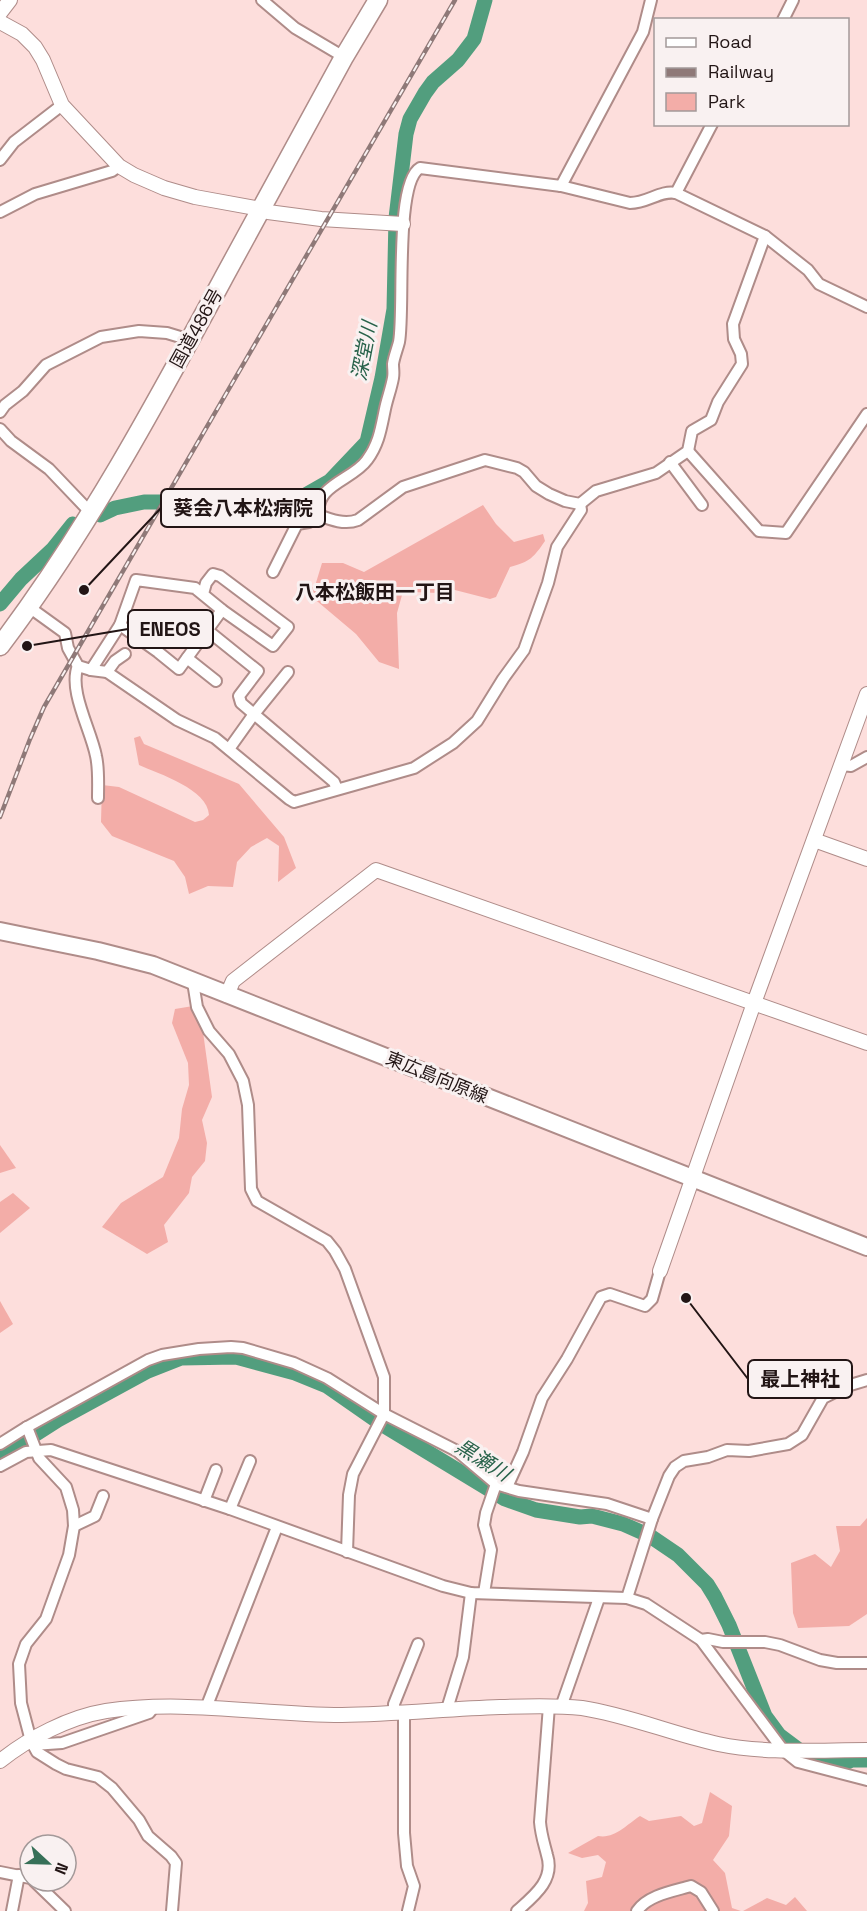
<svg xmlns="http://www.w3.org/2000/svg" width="867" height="1911" font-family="'Space Grotesk','Noto Sans JP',sans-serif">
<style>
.green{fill:#f3ada8}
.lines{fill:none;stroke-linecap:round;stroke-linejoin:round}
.river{stroke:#529e7e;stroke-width:15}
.street-casing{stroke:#af8c89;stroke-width:14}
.secondary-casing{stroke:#af8c89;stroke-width:16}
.primary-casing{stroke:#af8c89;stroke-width:20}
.highway-casing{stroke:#af8c89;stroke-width:21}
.street{stroke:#fff;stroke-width:10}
.secondary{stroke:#fff;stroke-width:14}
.primary{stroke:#fff;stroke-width:16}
.highway{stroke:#fff;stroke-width:18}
.rail-casing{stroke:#8f7978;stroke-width:4.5}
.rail{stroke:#f9f1f1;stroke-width:2;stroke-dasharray:7;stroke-linecap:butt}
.labels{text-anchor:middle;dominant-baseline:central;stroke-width:6;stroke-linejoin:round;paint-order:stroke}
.street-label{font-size:18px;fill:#221515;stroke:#f9f1f1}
.water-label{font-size:20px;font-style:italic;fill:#28624a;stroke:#f9f1f1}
.neighbourhood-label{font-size:20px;font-weight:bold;fill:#221515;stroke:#f9f1f1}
.leader{fill:none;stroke:#221515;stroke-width:2}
.callout-dot{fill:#221515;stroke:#f9f1f1;stroke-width:2}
.callout{fill:#f9f1f1;stroke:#221515;stroke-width:2}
.callout-label{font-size:20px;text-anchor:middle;font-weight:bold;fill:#221515}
</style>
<rect width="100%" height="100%" fill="#fddedc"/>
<g class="green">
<path d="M483 505 496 524 514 542 543 534 545 541C534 557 530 562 510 567L496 597 490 599 451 589 439 593 411 592 402 595 397 613 399 669 379 662 356 634 305 591 315 586 322 563H343L364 572Z"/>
<path d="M140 736 144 744 239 784 284 837 296 868 278 882 279 846 267 838 251 847 237 862 233 887 208 886 189 894 185 877 174 861 112 836 101 822 102 785 119 787 195 822 203 820 209 815C208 789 159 774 139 765L134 738Z"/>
<path d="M193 1006 203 1032 212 1097 202 1120 207 1143 205 1161 192 1177 189 1193 164 1225 168 1242 147 1254 102 1227 121 1203 163 1177 179 1138 182 1109 189 1085 188 1063 172 1023 175 1009Z"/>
<path d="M0 1145 16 1168 0 1173Z"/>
<path d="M13 1193 30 1208 0 1233V1202Z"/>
<path d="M0 1301 13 1324 0 1333Z"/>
<path d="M867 1518V1614L849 1626 798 1628 793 1613 791 1563 815 1554 831 1567 840 1551 836 1526H860Z"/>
<path d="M710 1792 732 1806 729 1836 713 1860 725 1873 732 1908 741 1911H584L588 1903 586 1881 602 1877 606 1862 598 1855 582 1858 568 1853 598 1836C615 1839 626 1825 640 1816L649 1821 681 1816 694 1826 702 1823Z"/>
<path d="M795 1897 807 1911H743L767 1898 786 1905Z"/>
</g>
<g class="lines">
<g class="river">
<path d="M100 515 115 508 144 502H181L199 498 214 503 224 502 280 507 295 501 330 481 367 442 382 378 394 309 396 218 406 134 410 119 425 93 433 82 458 60 474 39 485 0"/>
<path d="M0 604 21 579 53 549 73 524"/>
<path d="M0 1457 58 1420 148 1371 181 1358 236 1357 295 1373 327 1386 383 1425 505 1499 536 1510 580 1517 592 1516 623 1524 650 1536 678 1555 707 1584 715 1597 729 1625 765 1716 779 1735 803 1753 820 1760 843 1764 852 1760H867"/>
</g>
<defs>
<g id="street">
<path d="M262 0 295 28 344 57"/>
<path d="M783 20 793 0"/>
<path d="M0 160 14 142 62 105"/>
<path d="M561 186 643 32 651 0"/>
<path d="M676 193 712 124"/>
<path d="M0 212 35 194 112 171 119 166"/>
<path d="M0 412 5 405 23 391 46 365 101 337 139 331 167 333 190 340"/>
<path d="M0 429 11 441 49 469 90 512"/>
<path d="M688 451 759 531 786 533 867 414"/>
<path d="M670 462 702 505"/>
<path d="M319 515C314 485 353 480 367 460 379 444 381 428 385 409 387 399 391 389 393 378 394 373 393 369 393 364 394 357 397 350 399 342 405 311 394 183 420 168L561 186 630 203C648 203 660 190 676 193L765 236 808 270 819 284 867 307"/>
<path d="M319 515C331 520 345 525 358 520L403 487 485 460 517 468 524 472 536 486 549 494 565 501 580 504 596 491 656 473 688 451 692 431 711 420 718 402 742 364 741 354 734 339 733 324 765 236"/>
<path d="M273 572 297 524 309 522 319 515"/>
<path d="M29 607 65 633 68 648 78 666 91 670 107 672 177 720 215 738 289 799 294 802 414 768 453 743 477 721 503 679 524 650 548 583 557 547 581 510 580 504"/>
<path d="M120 625 158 652 179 669 222 610"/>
<path d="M207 630 258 671 239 696 241 703 334 782 337 789"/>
<path d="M187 658 216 681"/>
<path d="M78 666C68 690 91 730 96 756 99 769 98 784 98 798"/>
<path d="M91 670 120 625 136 580 195 588 222 610 273 646 288 627 220 576 213 574 206 583 203 594"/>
<path d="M107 672 115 661 125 654"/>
<path d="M229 749 254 714 288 672"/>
<path d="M841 765 851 766 867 757"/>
<path d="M193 982 197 1007 209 1031 229 1054 243 1081 248 1105 251 1189 257 1201 327 1241 335 1251 345 1269 384 1377V1414L353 1474 349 1495 347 1552"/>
<path d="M27 1427 39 1458 66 1487 73 1510 74 1526 69 1555 46 1619 26 1644 19 1664 21 1703 31 1741 37 1752 56 1764 66 1769 98 1777 112 1788 139 1820 148 1836 171 1856 176 1863 172 1911"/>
<path d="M0 1444 27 1427 148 1360 162 1355 199 1349 231 1347 243 1348 294 1363 327 1378 384 1414 457 1451 496 1484 519 1491 607 1504 652 1519"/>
<path d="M0 1466 26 1452 51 1450 230 1509 443 1586 471 1593 627 1598 646 1604 701 1640 783 1750 798 1762 867 1780"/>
<path d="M507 1487 523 1452 542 1398 567 1359 601 1297 610 1294 645 1306 652 1299 660 1271"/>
<path d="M204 1501 216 1470"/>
<path d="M230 1509 250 1461"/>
<path d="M74 1526 95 1516 103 1496"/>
<path d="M484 1593 491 1550 484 1525 486 1513 496 1484"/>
<path d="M627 1598 652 1519 669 1476 675 1467 684 1461 708 1457 727 1450 749 1451 788 1444 802 1435 823 1398 847 1386 867 1380"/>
<path d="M701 1640 708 1639 723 1642H765L780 1645 820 1660 837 1663H867"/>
<path d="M561 1707 599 1598"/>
<path d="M206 1708 277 1527"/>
<path d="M447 1709 463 1657 471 1593"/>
<path d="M394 1712V1704L418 1644"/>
<path d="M404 1712V1833L407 1866 414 1886 408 1911"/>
<path d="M33 1745 62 1743 149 1713 154 1707"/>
<path d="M0 1872 30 1878"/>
<path d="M34 1881 65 1911"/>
<path d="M12 1911 19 1875"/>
<path d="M517 1911C534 1896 555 1880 547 1855 544 1843 541 1835 540 1822L549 1706"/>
<path d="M637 1911C648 1895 674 1891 691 1886L701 1892 713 1911"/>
</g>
<g id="secondary">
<path d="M0 13 10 0"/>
<path d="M0 22 22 34 35 47 43 60 62 105 119 166 134 175 164 188 195 197 261 209 268 212 321 219 403 224"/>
<path d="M814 840 867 859"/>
<path d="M227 995 233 981 376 870 867 1043"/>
<path d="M660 1271 754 1003 867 694"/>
<path d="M0 1761C29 1738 69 1717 106 1711 184 1699 263 1715 342 1715 394 1714 447 1709 500 1707 527 1706 555 1705 582 1708 628 1715 672 1734 718 1744 766 1754 818 1750 867 1750"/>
</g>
<path id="primary" d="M0 931 98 951 153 965 867 1247"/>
<path id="highway" d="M0 646C87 531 156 403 224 277 264 203 304 130 344 57L378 0"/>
</defs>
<use href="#street" class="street-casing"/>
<use href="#secondary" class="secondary-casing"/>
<use href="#primary" class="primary-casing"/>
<use href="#highway" class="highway-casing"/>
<use href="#street" class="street"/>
<use href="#secondary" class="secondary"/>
<use href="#primary" class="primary"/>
<use href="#highway" class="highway"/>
<defs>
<path id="rail" d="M0 817 30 739 44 707 455 0"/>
</defs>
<use href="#rail" class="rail-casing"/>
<use href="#rail" class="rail"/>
</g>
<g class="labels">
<g class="street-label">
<text transform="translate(196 328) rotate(-61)">国道486号</text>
<text transform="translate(437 1077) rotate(22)">東広島向原線</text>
</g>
<g class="water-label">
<text transform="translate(364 351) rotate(-79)">深堂川</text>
<text transform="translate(483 1460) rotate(32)">黒瀬川</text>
</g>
<g class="neighbourhood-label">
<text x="375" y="592">八本松飯田一丁目</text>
</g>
</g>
<path class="leader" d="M84 590L161 508M27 646L128 629M686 1298L748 1379"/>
<g class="callout-dot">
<circle cx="84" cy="590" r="6"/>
<circle cx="27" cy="646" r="6"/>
<circle cx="686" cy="1298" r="6"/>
</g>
<g class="callout">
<rect x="161" y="489" width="164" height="38" rx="6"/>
<rect x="128" y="610" width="85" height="38" rx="6"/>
<rect x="748" y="1360" width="104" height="38" rx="6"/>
</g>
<g class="callout-label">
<text x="243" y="515">葵会八本松病院</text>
<text x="170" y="636">ENEOS</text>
<text x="800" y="1386">最上神社</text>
</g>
<rect x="654" y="18" width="195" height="108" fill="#f9f1f1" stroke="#a39999" stroke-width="1.5"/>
<rect x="666" y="38" width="30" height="9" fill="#ffffff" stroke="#a39999" stroke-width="1.5"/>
<text x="708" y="48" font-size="18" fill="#221515">Road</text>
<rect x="666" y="68" width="30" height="9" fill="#8f7978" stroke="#a39999" stroke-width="1.5"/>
<text x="708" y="78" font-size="18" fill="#221515">Railway</text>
<rect x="666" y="93" width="30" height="18" fill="#f3ada8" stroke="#a39999" stroke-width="1.5"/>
<text x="708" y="108" font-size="18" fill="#221515">Park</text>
<g transform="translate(48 1863) rotate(112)"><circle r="28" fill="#f9f1f1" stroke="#a39999" stroke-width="1.5"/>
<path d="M0-4.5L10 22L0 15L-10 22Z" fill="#377058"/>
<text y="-9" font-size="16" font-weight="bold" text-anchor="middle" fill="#221515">N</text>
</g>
</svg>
